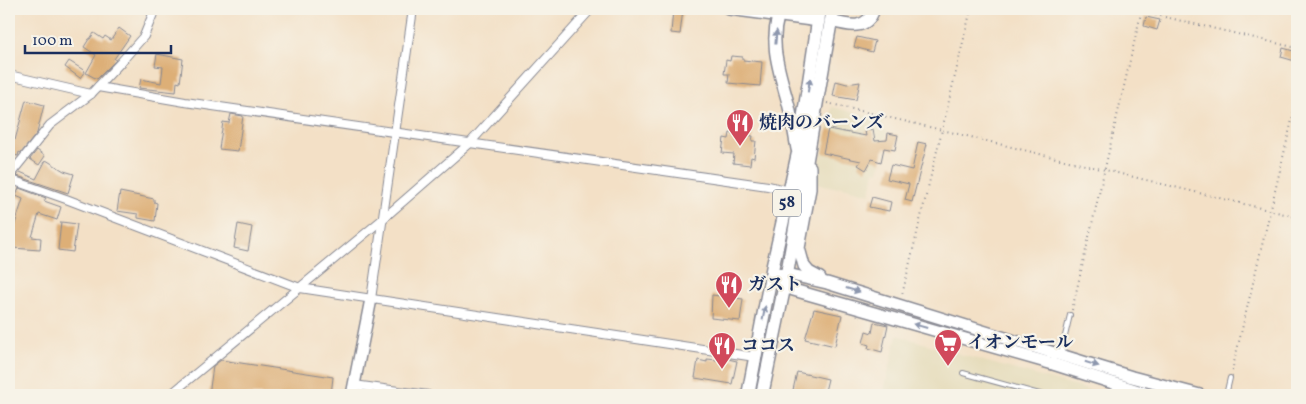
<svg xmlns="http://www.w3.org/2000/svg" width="1306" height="404" font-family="Vollkorn,'Noto Serif JP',serif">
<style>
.built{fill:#e5dbba}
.building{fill:#ddaf77}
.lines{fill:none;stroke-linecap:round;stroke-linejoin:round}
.lane-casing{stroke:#878892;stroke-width:6}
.street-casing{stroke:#878892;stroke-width:10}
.secondary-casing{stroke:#878892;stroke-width:14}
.primary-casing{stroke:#878892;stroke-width:15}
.path{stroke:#878892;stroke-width:2;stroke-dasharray:1 4;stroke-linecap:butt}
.lane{stroke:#fff;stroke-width:4}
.street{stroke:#fff;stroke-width:8}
.secondary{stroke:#fff;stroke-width:11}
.primary{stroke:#fff;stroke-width:12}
.oneway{fill:#8d97ae}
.labels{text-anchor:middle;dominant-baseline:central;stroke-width:4.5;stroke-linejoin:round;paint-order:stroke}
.shield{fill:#f7f3e8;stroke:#5d6a87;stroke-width:1}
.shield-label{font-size:16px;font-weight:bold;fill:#1b2f5e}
.poi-label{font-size:18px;font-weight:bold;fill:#1b2f5e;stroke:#f7f3e8;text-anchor:start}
</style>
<rect width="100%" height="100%" fill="#f7f3e8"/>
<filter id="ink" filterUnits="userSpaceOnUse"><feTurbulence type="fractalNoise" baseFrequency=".02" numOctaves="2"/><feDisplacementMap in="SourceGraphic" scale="10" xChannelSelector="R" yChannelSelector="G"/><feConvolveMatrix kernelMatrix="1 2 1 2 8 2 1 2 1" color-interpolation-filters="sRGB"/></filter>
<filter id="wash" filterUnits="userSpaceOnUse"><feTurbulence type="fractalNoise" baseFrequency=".0096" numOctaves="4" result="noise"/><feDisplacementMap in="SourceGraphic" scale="20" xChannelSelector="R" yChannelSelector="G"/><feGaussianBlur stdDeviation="1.12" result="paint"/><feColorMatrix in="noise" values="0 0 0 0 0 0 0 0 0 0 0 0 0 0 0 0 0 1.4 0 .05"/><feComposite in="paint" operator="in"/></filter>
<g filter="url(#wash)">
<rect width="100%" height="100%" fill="#f3e0c6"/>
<g class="built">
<path d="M832 107 884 120 882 130 887 131 879 172 874 171 870 194 839 186 838 188 816 183Z"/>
<path d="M897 335 966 356 1106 395H883Z"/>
</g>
<g id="blocks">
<g class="building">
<path d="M673 9 683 10 680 34 671 33Z"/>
<path d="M1146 17 1160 20 1157 30 1144 26Z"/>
<path d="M119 28 130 36 114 59 116 60 97 79 86 73 96 55 84 47 89 39H90L94 33 103 39 105 36 111 40Z"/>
<path d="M857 37 875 41 872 52 854 47Z"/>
<path d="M1283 48 1297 52 1295 61 1281 57Z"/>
<path d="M157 54 183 59 180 83 177 82 176 92 139 88 141 79 161 83 163 67 155 66Z"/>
<path d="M731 56 743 57V60L762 62 760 86 728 83 729 74H724L726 60 730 61Z"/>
<path d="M69 61 85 71 80 78 65 67Z"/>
<path d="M836 81 847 84 860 82 856 100 833 96Z"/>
<path d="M26 100 44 105 37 133 21 153 19 152 18 156 9 154V139L15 140Z"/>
<path d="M231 114 243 116 238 151 219 149 223 122 229 123Z"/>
<path d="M828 129 866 136 865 131 873 129 875 141 887 140 888 133 898 135 895 150 884 148 881 162 872 159 866 170 858 165 861 161 823 153Z"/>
<path d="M730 133 753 136 752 141H756L754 158 751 157 750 165 733 163 734 154 722 153 724 138 729 139Z"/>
<path d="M918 142 927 144 912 202 905 200 909 184 887 179 891 165 912 170Z"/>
<path d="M37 150 45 156 39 165 30 159Z"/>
<path d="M46 160 64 171 74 174 68 193 17 176 20 172 36 179Z"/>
<path d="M19 188 46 198 44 201 61 207 57 220 39 214 32 237 41 238 40 250 12 248 14 227 23 199 16 196Z"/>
<path d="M120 192 154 199V202L157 203 155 221 138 218V214L117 211Z"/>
<path d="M872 197 891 202 889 211 869 207Z"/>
<path d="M61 222 77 224 73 252 58 250Z"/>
<path d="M238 224 252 227 248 251 234 248Z"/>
<path d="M712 295 743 299 740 321 711 318Z"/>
<path d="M814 309 842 315 835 346 805 339Z"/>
<path d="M874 322 888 325 882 352 868 348 869 345 863 343 866 331 872 333Z"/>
<path d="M718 357 737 361 732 384 695 378 698 360 707 362V359L717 360Z"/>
<path d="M221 360 333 377 331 395H209L213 366Z"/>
<path d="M797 372 828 379 824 395H816L793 390Z"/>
</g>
</g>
</g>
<g filter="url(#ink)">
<use href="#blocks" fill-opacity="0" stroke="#878892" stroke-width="1"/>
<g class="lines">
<defs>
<g id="lane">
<path d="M1061 353 1070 315"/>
<path d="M963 373 1043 395"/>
<path d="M1226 395 1230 378"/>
</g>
<g id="street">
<path d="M9 75 91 94"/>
<path d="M98 87 185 102 768 186 790 191"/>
<path d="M9 176 50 125 91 94 121 62 144 36 155 9"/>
<path d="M9 179 66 199 300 288 755 357"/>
<path d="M371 299 413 9"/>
<path d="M354 385 428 395"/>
<path d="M170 395 384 218 469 144 591 9"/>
</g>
<g id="secondary">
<path d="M729 9 819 21"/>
<path d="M781 9C767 40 780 73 788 103 792 118 794 133 797 149"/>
<path d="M831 21C849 26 867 31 874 9"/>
<path d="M810 167V189L799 248 804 266 809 272 820 278"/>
<path d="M771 275 787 274 827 283 1132 377 1200 395"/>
<path d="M778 282 783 287 1053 364 1151 395"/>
<path d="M352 395 371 299"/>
</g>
<g id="primary">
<path d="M748 395 773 265 798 153 820 9"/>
<path d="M762 395 787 274 833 9"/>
</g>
</defs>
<use href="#lane" class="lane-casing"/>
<use href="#street" class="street-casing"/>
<use href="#secondary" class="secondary-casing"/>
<use href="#primary" class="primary-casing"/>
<g class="path">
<path d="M971 9 942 130 1297 217"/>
<path d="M1131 9 1297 48"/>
<path d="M827 103 942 130 902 295"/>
<path d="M1072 310 1142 9"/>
<path d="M1232 371 1297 99"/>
</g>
<use href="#lane" class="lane"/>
<use href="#street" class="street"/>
<use href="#secondary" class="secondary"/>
<use href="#primary" class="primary"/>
</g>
<defs><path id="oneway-solid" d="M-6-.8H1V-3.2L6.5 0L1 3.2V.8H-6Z" transform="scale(1.25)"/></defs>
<g class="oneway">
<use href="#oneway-solid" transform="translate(776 37) rotate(-85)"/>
<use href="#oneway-solid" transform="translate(809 85) rotate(-81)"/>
<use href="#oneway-solid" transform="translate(853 290) rotate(16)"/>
<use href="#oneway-solid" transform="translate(764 313) rotate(-79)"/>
<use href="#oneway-solid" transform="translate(920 326) rotate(-164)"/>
<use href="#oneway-solid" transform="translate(1092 364) rotate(17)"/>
</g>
</g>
<defs>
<symbol id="restaurant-pin" viewBox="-11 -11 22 30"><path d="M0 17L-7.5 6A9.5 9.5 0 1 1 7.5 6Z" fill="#d1495b" stroke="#f7f3e8"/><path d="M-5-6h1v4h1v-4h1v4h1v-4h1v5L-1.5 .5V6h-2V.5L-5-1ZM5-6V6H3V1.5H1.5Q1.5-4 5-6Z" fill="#fff"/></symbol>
<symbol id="supermarket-pin" viewBox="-11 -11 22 30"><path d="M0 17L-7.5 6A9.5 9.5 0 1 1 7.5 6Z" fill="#d1495b" stroke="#f7f3e8"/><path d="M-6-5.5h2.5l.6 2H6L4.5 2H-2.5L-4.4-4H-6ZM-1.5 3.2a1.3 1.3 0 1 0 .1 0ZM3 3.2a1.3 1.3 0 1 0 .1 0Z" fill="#fff"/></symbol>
</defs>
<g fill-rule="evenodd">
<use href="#restaurant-pin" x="724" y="107" width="32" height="43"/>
<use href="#restaurant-pin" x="713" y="269" width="32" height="43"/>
<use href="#supermarket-pin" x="932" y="327" width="32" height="43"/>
<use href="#restaurant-pin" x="706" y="330" width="32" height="43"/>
</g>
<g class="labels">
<rect class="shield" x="773" y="189.5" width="28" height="27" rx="4"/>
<g class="shield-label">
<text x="787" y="203">58</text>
</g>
<g class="poi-label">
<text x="759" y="123">焼肉のバーンズ</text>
<text x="748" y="285">ガスト</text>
<text x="967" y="343">イオンモール</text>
<text x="741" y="346">ココス</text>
</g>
</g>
<rect width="1306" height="404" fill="none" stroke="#f7f3e8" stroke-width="30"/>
<path d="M25 45v8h146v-8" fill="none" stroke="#1b2f5e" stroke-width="2.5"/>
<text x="32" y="45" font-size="15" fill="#1b2f5e" stroke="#f7f3e8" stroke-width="4" paint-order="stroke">100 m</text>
</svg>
